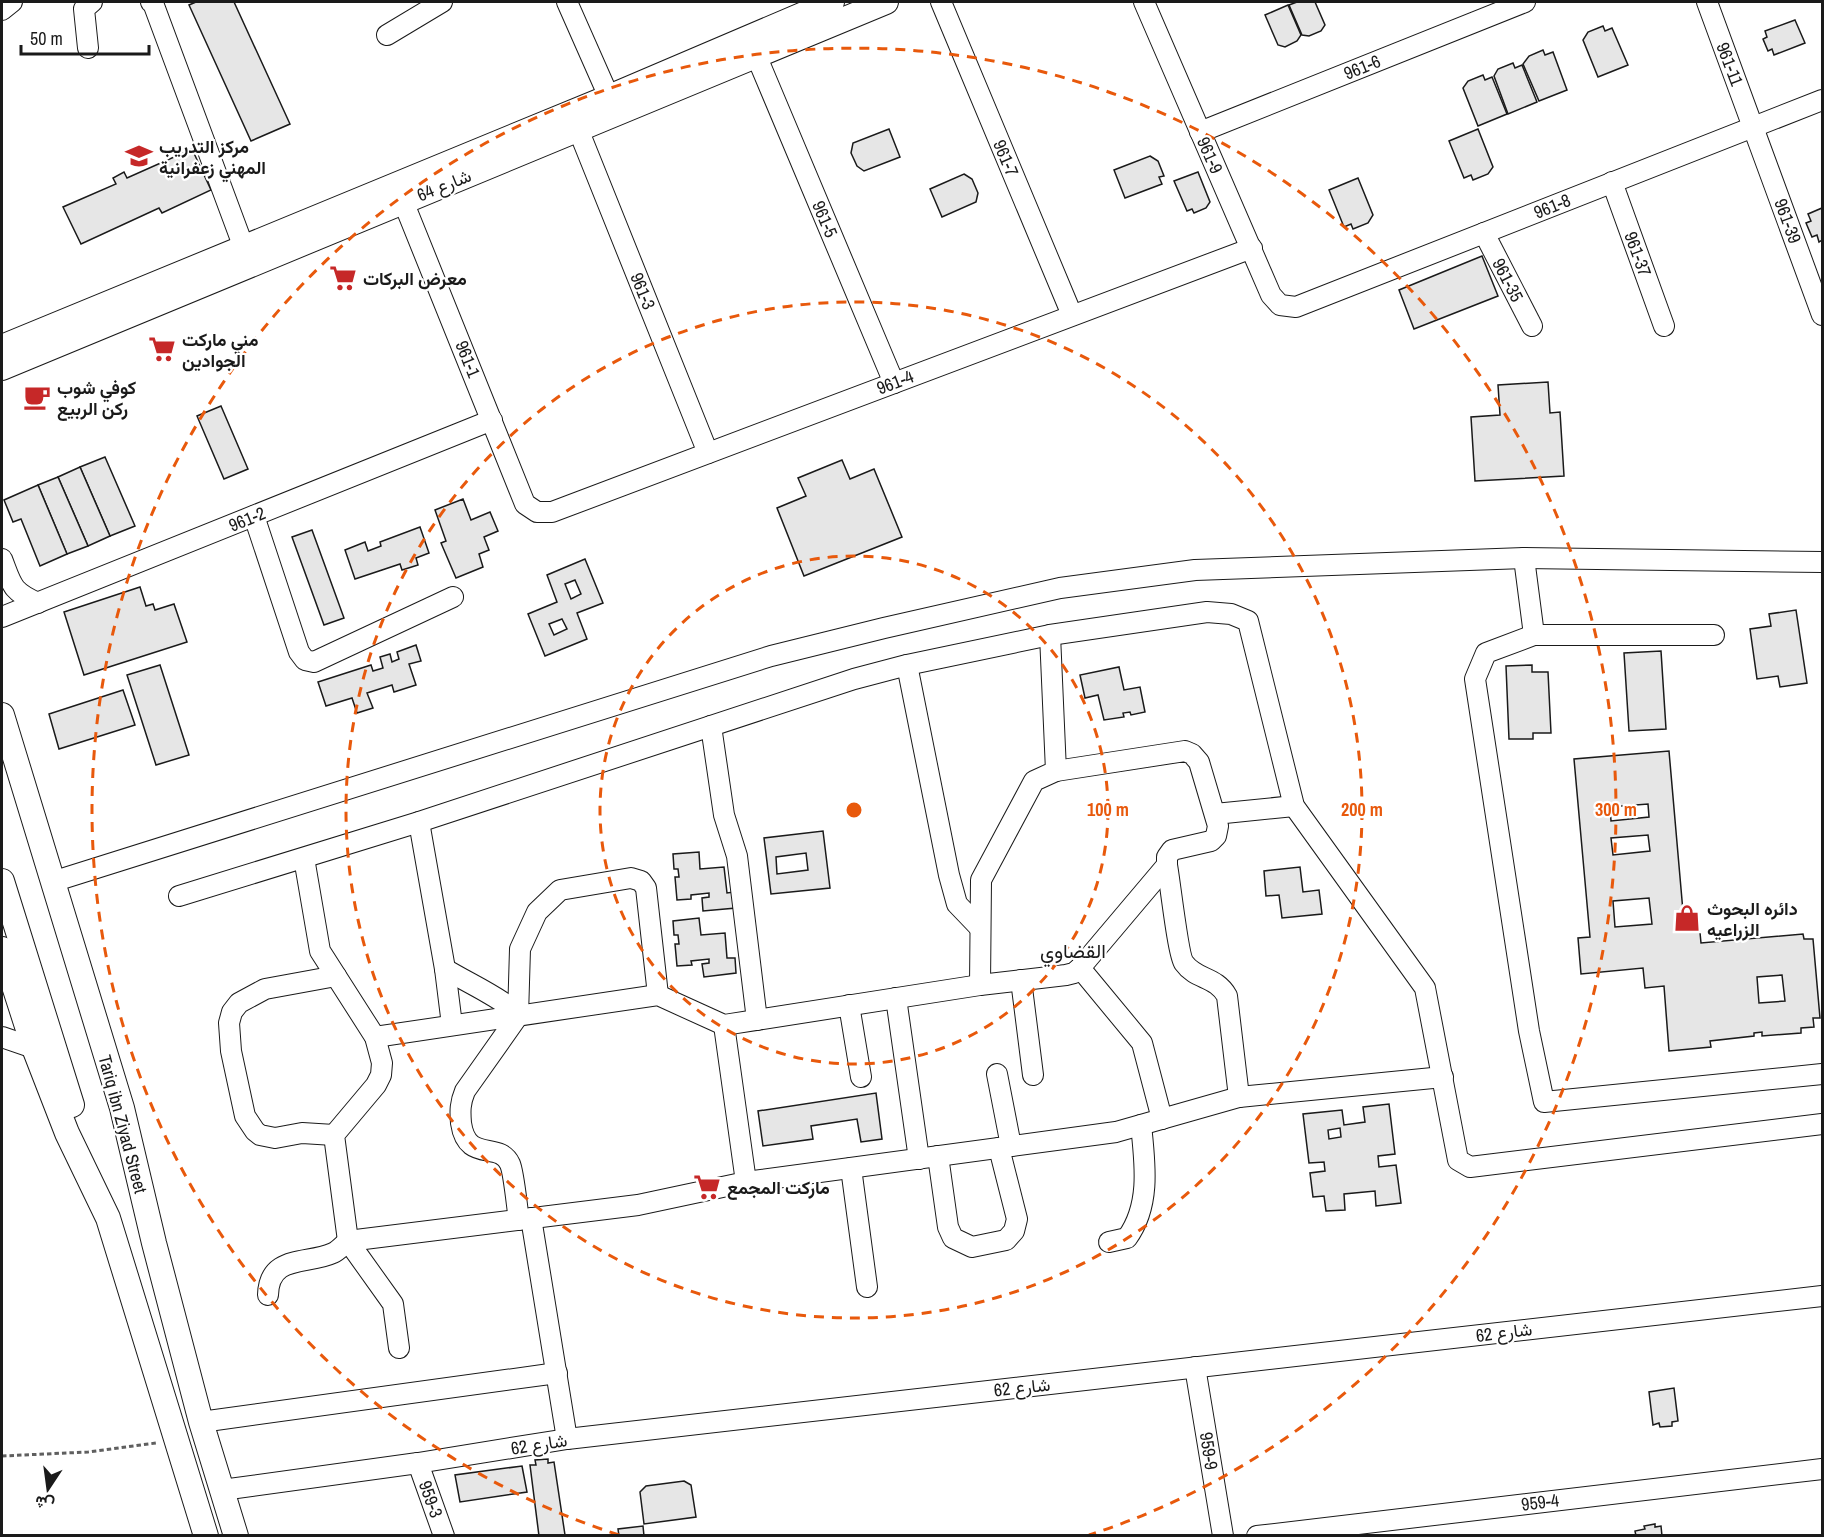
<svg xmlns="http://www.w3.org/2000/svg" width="1824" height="1537" font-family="'Archivo Narrow',Vazirmatn,sans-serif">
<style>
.building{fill:#e6e6e6;stroke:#1a1a1a;stroke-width:1.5;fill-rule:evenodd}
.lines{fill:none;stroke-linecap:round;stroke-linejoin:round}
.minor-casing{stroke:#1a1a1a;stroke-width:22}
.major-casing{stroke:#1a1a1a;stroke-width:26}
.path{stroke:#5f5f5f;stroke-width:3;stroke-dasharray:4.5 3;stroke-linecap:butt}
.minor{stroke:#fff;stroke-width:20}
.major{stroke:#fff;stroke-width:24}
.ring{fill:none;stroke:#e8590c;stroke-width:3;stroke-dasharray:10 8}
.labels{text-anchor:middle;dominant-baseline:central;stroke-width:4.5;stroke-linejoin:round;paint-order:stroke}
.street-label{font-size:18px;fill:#1a1a1a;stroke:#fff}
.poi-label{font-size:18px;font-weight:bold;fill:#1a1a1a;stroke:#fff;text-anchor:start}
.neighbourhood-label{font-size:20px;fill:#1a1a1a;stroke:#fff}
.centre{fill:#e8590c;stroke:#fff;stroke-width:3}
.ring-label{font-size:18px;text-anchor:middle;font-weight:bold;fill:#e8590c;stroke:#fff;stroke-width:4.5;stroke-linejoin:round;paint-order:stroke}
</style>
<rect width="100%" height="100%" fill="#fff"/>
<g class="building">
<path d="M196 2H234L290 124 251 141 189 5Z"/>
<path d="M1297 2H1315L1325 25 1321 31 1309 36 1302 35 1289 5Z"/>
<path d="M1288 5 1301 35 1297 41 1285 47 1278 45 1265 15Z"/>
<path d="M1795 20 1805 43 1774 55 1772 49 1768 51 1763 39 1767 37 1765 31Z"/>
<path d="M1603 26 1605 31 1612 28 1628 65 1598 77 1583 40 1588 32Z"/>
<path d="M1543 50 1545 55 1553 52 1567 90 1539 101 1523 64 1529 56Z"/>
<path d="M1513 63 1515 68 1522 65 1537 102 1508 114 1494 76 1498 69Z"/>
<path d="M1483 75 1485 80 1492 77 1507 114 1478 126 1463 88 1468 81Z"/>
<path d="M889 129 900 157 864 171 857 166 851 153 853 143Z"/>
<path d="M1478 129 1493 167 1488 174 1473 180 1471 175 1464 178 1449 141Z"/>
<path d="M192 149 211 190 162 213 159 208 81 244 63 207 116 184 113 178 124 172 127 178Z"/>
<path d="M1150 156 1158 161 1164 176 1159 177 1162 184 1125 198 1114 170Z"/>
<path d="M1198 172 1210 202 1206 208 1194 213 1192 209 1187 211 1174 181Z"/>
<path d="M964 174 972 179 978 193 976 202 942 217 930 189Z"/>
<path d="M1358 178 1373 215 1368 223 1353 229 1351 224 1344 227 1329 190Z"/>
<path d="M1822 208V240L1819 242 1817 235 1812 237 1806 223 1811 221 1808 214Z"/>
<path d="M1482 256 1498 296 1414 329 1399 290Z"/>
<path d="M1548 382 1550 413 1560 412 1564 476 1475 481 1471 417 1500 415 1498 385Z"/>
<path d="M221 406 248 469 224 479 197 416Z"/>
<path d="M105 457 135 526 110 536 80 467Z"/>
<path d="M842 460 850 479 874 469 902 537 804 576 777 508 806 496 798 478Z"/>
<path d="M80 467 110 536 88 546 58 477Z"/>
<path d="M58 477 88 546 67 554 38 485Z"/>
<path d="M38 485 67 554 40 566 21 519 13 522 4 500Z"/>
<path d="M463 499 471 520 490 512 498 531 484 537 489 550 479 554 483 567 456 578 441 543 446 541 435 510Z"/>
<path d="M420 527 429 553 416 558 418 565 402 570 400 564 355 579 345 550 365 542 368 551 381 546 380 542Z"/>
<path d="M312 530 344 618 324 625 292 537Z"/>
<path d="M585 559 603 603 577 613 587 639 545 656 528 614 557 602 547 575ZM575 580 581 594 571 599 565 584ZM562 619 567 629 554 635 549 624Z"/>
<path d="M140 587 146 606 153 604 155 610 174 604 187 642 84 675 64 612Z"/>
<path d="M1796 610 1807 683 1780 687 1778 676 1757 679 1750 629 1771 626 1769 614Z"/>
<path d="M416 645 421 661 409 664 416 685 394 692 392 685 367 693 373 708 357 713 352 698 326 706 318 682 371 665 373 671 383 668 380 657 390 654 392 662 399 659 397 652Z"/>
<path d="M1661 651 1666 729 1629 731 1624 653Z"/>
<path d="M160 665 189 755 156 765 127 675Z"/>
<path d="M1532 665V672H1548L1551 733H1533V739H1509L1506 666Z"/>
<path d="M1119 667 1124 690 1140 687 1145 712 1131 715 1130 712 1123 713 1124 717 1104 720 1098 695 1085 698 1080 675Z"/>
<path d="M123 690 135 725 59 749 49 714Z"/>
<path d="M1669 751 1684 923 1699 922 1701 943 1803 934 1804 939H1813L1820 1018H1813L1814 1027 1801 1028V1033L1762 1036V1032L1754 1033V1036L1710 1041 1711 1047 1669 1051 1664 986 1645 988 1643 968 1581 974 1578 938 1590 937 1574 759ZM1648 804 1649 817 1611 821 1610 807ZM1648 835 1650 851 1613 855 1611 838ZM1649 898 1652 924 1615 927 1613 901ZM1782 975 1785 1001 1759 1003 1757 977Z"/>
<path d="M823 831 830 888 771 894 764 838ZM806 853 808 870 777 874 776 857Z"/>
<path d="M699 852 700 869 724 867 727 893 734 892 736 908 703 911 702 898 709 897V893L691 895V899L677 900 675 877H679L678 869H674L673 854Z"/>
<path d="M1300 867 1303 892 1319 890 1322 914 1282 918 1279 895 1266 896 1264 871Z"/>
<path d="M699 918 701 935 725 933 727 958H735L736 973 704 977 702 964 709 963V959L691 961 692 965 677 966 675 944H679L678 935H674L673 921Z"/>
<path d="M876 1093 882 1139 861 1142 857 1119 811 1126 813 1139 763 1146 758 1111Z"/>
<path d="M1389 1104 1395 1154 1378 1156 1379 1167 1396 1165 1401 1203 1376 1206 1375 1191 1344 1194 1345 1210 1326 1211 1324 1196 1313 1197 1310 1173 1325 1171 1324 1162 1309 1163 1303 1114 1342 1110 1344 1125 1365 1122 1363 1107ZM1340 1128 1341 1137 1329 1139 1328 1130Z"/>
<path d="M1674 1388 1678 1421 1672 1422V1426L1660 1427 1659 1423 1653 1425 1649 1392Z"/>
<path d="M548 1459V1463L554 1462 565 1535 539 1536 530 1465H536L535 1460Z"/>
<path d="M522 1466 527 1492 460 1502 455 1475Z"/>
<path d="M684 1481 691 1485 696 1517 644 1524 640 1492 646 1486Z"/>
<path d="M1655 1524V1527L1661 1526 1662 1536H1636L1635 1531 1645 1529 1644 1526Z"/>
<path d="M643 1526 644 1536H619L618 1529Z"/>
</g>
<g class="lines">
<defs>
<g id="minor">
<path d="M151 2 153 3 244 248"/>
<path d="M567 2 609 97"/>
<path d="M941 2 1072 315"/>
<path d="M1144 2 1271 295 1280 305 1296 307 1822 100"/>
<path d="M1707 2 1822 315"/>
<path d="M2 10 12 2"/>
<path d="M387 35 442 2"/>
<path d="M88 48 84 9 92 2"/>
<path d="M756 55 894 383"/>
<path d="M578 129 708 453"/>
<path d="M1200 132 1525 2"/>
<path d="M1612 182 1664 326"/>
<path d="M403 201 525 504 537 512H552L1252 248"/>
<path d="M1484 233 1532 326"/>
<path d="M254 516 299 652 305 660 314 662 453 597"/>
<path d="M1524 558 1534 635"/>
<path d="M2 559C12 585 11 591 38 603"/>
<path d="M2 617 492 420"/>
<path d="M1714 635H1534L1486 653 1475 679 1529 1031 1544 1102 1822 1074"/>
<path d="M907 665 949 875 957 904 980 928"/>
<path d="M711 726 724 815 737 856 757 1020"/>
<path d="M1056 771 1185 751 1192 754 1199 762 1218 826 1216 836 1211 841 1172 850 1167 857V865C1170 881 1178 955 1184 963 1196 980 1216 976 1227 996L1239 1097"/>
<path d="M1215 814 1294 806"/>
<path d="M419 822 445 969 452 1025"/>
<path d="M304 858 320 951 375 1037 382 1063 381 1075 376 1085 334 1135 348 1241 393 1304 399 1348"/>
<path d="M52 882 771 656 884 628 1060 588 1195 570 1524 558 1822 562"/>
<path d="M179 896 419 822 854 679 907 665 1050 635 1207 612 1231 614 1248 621 1294 806 1425 988 1458 1160 1470 1167 1822 1124"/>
<path d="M1080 968 1142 1043 1162 1119"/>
<path d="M445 969C470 984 496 995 518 1013"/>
<path d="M1021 980 1033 1075"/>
<path d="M980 985 981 880 1034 781 1056 771 1050 635"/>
<path d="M896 998 919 1159"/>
<path d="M849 1005 861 1077"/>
<path d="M724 1025 746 1182"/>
<path d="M2 1037 34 1048"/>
<path d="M375 1037 658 995 724 1025 980 985 1066 975 1074 973 1080 968 1167 865"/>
<path d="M997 1074 1011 1146"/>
<path d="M334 1135 302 1133 275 1138 260 1135 255 1131 245 1116 231 1051 229 1023 232 1012 239 1003 265 989 336 976"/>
<path d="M938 1156 948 1227 953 1238 972 1247 1006 1240 1014 1231 1017 1219 999 1148"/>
<path d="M851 1168 867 1287"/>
<path d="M531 1218 567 1439"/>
<path d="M519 1220C517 1208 514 1173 510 1164 499 1140 467 1164 461 1123 460 1111 460 1103 465 1091L518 1016 520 949 537 912 560 890 631 878 641 881 646 888 658 995"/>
<path d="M1109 1242 1127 1238C1151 1205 1145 1163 1141 1125"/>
<path d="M268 1295C269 1254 307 1265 333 1253 338 1251 343 1245 348 1241L638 1205 746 1182 1116 1132 1239 1097 1443 1077"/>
<path d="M1195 1367 1223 1536"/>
<path d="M201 1422 557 1373"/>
<path d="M418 1463 444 1536"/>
<path d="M222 1490 418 1463 567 1439 1822 1296"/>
<path d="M1257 1536 1822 1469"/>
</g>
<g id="major">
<path d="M2 347 609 97 832 2"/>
<path d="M2 368 886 2"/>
<path d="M2 715 122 1108 154 1243 201 1422 236 1536"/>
<path d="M2 881 72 1105"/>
<path d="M2 949 34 1048 67 1133 108 1218 206 1536"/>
</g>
</defs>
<use href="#minor" class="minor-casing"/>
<use href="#major" class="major-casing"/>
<path class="path" d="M2 1456 88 1452 156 1443"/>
<use href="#minor" class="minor"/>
<use href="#major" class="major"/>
</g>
<g class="ring">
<circle cx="854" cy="810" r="254"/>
<circle cx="854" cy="810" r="508"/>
<path d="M619 1535A762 762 0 1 1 1089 1535"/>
</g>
<defs>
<symbol id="university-bare" viewBox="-9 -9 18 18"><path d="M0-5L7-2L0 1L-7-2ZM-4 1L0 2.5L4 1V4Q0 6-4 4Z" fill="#c62828" stroke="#fff" stroke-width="2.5" paint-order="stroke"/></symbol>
<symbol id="supermarket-bare" viewBox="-9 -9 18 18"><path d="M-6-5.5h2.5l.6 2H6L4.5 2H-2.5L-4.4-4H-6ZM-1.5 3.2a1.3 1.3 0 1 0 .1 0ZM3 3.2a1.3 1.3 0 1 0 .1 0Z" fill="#c62828" stroke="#fff" stroke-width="2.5" paint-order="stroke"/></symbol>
<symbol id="cafe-bare" viewBox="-9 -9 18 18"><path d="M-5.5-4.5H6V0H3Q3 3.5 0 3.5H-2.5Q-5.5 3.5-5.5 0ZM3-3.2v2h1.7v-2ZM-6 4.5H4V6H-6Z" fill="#c62828" stroke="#fff" stroke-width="2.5" paint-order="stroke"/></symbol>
<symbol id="shop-bare" viewBox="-9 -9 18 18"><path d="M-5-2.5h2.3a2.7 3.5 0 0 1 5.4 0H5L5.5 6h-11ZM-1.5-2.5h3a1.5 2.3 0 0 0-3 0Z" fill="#c62828" stroke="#fff" stroke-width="2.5" paint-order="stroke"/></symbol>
</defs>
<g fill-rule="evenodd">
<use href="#university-bare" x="120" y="137" width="38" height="38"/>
<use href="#supermarket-bare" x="324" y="259" width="38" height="38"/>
<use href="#supermarket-bare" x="143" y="330" width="38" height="38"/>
<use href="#cafe-bare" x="18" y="378" width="38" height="38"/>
<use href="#shop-bare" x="1668" y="899" width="38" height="38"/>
<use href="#supermarket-bare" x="688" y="1168" width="38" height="38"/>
</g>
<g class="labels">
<g class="street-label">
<text transform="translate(1730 64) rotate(69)">961-11</text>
<text transform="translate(1362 67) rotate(-22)">961-6</text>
<text transform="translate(1210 155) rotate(66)">961-9</text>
<text transform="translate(1006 158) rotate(67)">961-7</text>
<text transform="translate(444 185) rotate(-22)">شارع 64</text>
<text transform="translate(1552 206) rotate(-22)">961-8</text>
<text transform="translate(825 219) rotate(67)">961-5</text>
<text transform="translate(1788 221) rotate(70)">961-39</text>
<text transform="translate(1638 254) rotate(70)">961-37</text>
<text transform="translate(1508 280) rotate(63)">961-35</text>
<text transform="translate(643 291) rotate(68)">961-3</text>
<text transform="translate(468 359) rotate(68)">961-1</text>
<text transform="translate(895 382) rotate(-21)">961-4</text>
<text transform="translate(247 519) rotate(-22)">961-2</text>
<text transform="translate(123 1124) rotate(75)">Tariq ibn Ziyad Street</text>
<text transform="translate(1504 1332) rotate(-7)">شارع 62</text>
<text transform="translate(1022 1387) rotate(-6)">شارع 62</text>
<text transform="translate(539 1444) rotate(-9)">شارع 62</text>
<text transform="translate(1209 1451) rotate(81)">959-9</text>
<text transform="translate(431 1499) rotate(70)">959-3</text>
<text transform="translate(1540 1502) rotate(-7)">959-4</text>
</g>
<g class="poi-label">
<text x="159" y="146">مركز التدريب<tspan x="159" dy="21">المهني زعفرانية</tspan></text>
<text x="363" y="278">معرض البركات</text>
<text x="182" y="339">مني ماركت<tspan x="182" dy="21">الجوادين</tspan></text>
<text x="57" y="387">كوفي شوب<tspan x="57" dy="21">ركن الربيع</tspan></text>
<text x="1707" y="908">دائره البحوث<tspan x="1707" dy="21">الزراعيه</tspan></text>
<text x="727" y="1187">ماركت المجمع</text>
</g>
<g class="neighbourhood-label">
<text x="1073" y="950">القضاوي</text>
</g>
</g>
<circle cx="854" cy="810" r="9" class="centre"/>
<g class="ring-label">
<text x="1108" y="816">100 m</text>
<text x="1362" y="816">200 m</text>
<text x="1616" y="816">300 m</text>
</g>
<rect width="1824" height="1537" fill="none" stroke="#1a1a1a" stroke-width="6"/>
<g transform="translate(48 1489) rotate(193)" stroke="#ffffff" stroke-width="4.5" paint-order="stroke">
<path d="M0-4.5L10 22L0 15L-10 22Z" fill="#1a1a1a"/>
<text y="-9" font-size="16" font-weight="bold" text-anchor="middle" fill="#1a1a1a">ش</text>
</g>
<path d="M21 45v9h128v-9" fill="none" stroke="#1a1a1a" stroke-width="3"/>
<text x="30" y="45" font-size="18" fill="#1a1a1a" stroke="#ffffff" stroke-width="4.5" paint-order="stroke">50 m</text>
</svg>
